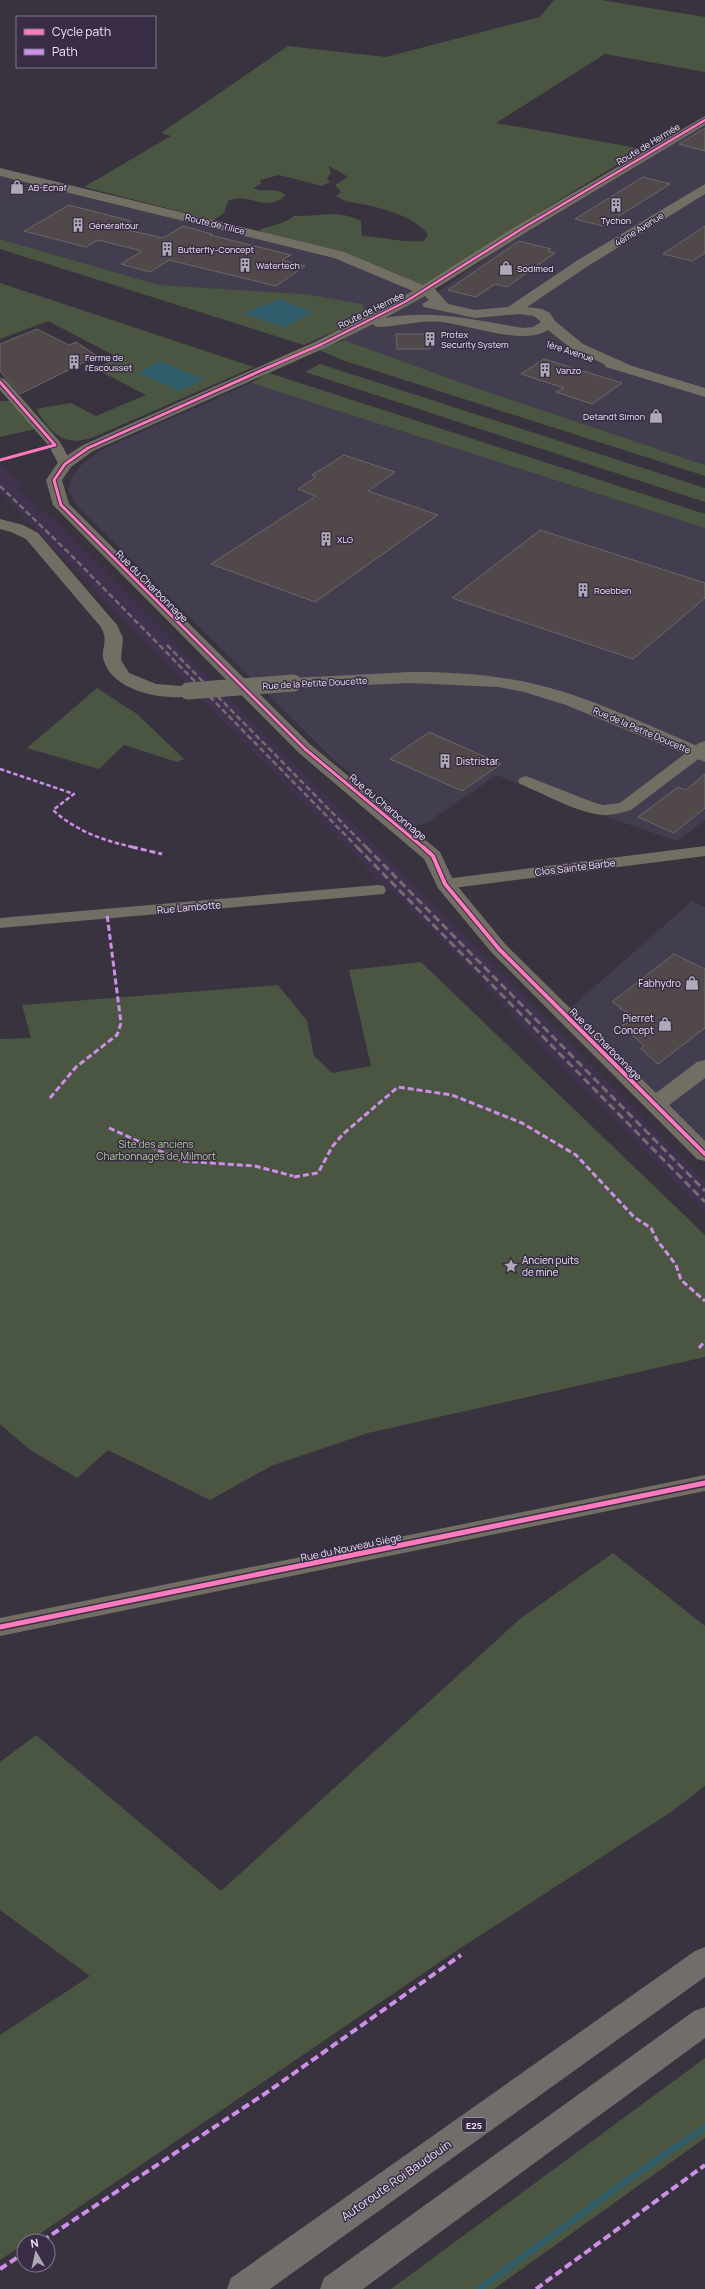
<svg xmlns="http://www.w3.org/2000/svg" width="705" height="2289" font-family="Manrope,sans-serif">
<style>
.industrial{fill:#433e4f}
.built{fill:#41334f}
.green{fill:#4a5641}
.water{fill:#305d6c}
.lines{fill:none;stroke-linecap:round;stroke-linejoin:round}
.stream{stroke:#305d6c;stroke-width:6}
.building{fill:#504849;stroke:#6d6667}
.minor{fill:#736e64;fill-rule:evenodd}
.tertiary{fill:#736e64;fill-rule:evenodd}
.motorway{fill:#726c6a;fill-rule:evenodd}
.rail-far1{stroke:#726e6d;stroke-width:2.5;stroke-dasharray:6 3;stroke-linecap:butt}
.rail{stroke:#726e6d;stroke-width:3;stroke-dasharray:8 4;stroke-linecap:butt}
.tertiary-bridge{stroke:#736e64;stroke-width:17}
.quiet-far2{stroke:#ce8fe9;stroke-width:2.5;stroke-dasharray:4.5 2.5;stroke-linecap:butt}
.quiet-far1{stroke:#ce8fe9;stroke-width:3;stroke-dasharray:6 3;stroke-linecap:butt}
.quiet{stroke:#ce8fe9;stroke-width:4;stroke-dasharray:8 4;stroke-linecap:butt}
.cycleway-far3-casing{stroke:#392d45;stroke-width:4}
.cycleway-far2-casing{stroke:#392d45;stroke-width:5}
.cycleway-far1-casing{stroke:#392d45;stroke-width:6}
.cycleway-casing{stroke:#392d45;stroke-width:8}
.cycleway-far3{stroke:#fd7abc;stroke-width:2.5}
.cycleway-far2{stroke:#fd7abc;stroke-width:3}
.cycleway-far1{stroke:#fd7abc;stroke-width:4}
.cycleway{stroke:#fd7abc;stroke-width:5}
.labels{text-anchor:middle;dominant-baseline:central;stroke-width:3;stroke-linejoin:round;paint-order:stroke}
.far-street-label{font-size:9px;fill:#eee7f6;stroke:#392d45}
.far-poi-label{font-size:9px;fill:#eee7f6;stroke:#392d45;text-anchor:start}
.shield{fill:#392d45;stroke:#b8afc1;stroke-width:1}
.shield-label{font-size:9px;font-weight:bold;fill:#eee7f6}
.street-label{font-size:10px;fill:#eee7f6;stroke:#392d45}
.poi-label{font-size:10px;fill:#eee7f6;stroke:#392d45;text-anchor:start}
.park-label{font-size:10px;fill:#adcf92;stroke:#392d45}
.near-street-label{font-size:12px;fill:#eee7f6;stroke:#392d45}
</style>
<rect width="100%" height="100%" fill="#39333f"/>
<g class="industrial">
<path d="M705 122V465L476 388 344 340V328L304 294 159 285 0 239V173L339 255 436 293 521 234Z"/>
<path d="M251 383 705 528V820L677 841 566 803 497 775 425 824 414 826 334 760 79 508 68 490 72 476 83 463 101 450Z"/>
<path d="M692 901 705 907V1151L566 1012Z"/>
</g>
<path class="built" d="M0 466 19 483V489L48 516 52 518 705 1181V1213L393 891H389L0 493Z"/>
<g class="green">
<path d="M554 0H601L705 17V72L605 54 496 123 643 149 515 227 439 279 424 285 267 237 259 230C270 226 286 223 294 216 319 217 337 209 361 221L362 236C383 237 403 243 424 241L428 235C418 219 389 210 371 206 358 202 347 204 336 196L341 192 335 185 348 177 329 166 331 173 327 178 330 182 322 186 279 175 260 180 261 184 253 188C264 194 272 185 286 195 265 214 249 191 228 201L224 213 214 220 84 187 171 136 161 133 288 46 386 57 540 17Z"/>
<path d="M0 239 159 285 304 294 362 304 371 315 304 345 0 249Z"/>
<path d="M0 283 254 367 94 437C63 448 51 433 36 409L71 403 96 416 146 395 94 368 119 358 48 321 0 339Z"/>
<path d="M344 340 476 388 705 465V476L342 360 319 350Z"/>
<path d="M320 364 705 488V502L305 372Z"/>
<path d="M269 373 705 514V528L251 383Z"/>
<path d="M0 401H12L36 429 0 437Z"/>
<path d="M97 688 137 714 184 759 177 762 124 745 99 769 27 748Z"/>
<path d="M421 962 705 1235V1357L368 1433 271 1466 210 1500 108 1450 77 1478 29 1449 0 1424V1039L31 1038 22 1005 278 985 307 1021 314 1056 332 1073 371 1066 349 970Z"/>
<path d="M613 1553 705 1626V1786L671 1812 456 1951 29 2241H24V2244L0 2260V2035L90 1976 0 1910V1762L36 1735 221 1891 521 1618Z"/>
<path d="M705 2058V2138L494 2289H391Z"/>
</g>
<g class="water">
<path d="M280 299 313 312 284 327 243 313Z"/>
<path d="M159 361 203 379 180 391 138 373Z"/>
</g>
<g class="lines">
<path class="stream" d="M479 2289 626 2181 705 2127"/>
</g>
<g class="building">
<path d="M705 128V151L679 144Z"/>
<path d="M643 177 670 184 603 226 575 219Z"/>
<path d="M69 205 131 221 119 228 163 238 183 226 212 234 210 235 291 255 282 260 305 266 276 286 169 260 150 272 121 264 142 251 98 240 86 247 24 231Z"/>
<path d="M705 226V253L692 261 663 254Z"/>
<path d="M519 241 551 249 548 251 555 253 507 287 495 284 476 297 448 290Z"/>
<path d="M37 329 69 345 76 342 97 356 20 394 0 371V344Z"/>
<path d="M396 334H430V349H397Z"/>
<path d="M544 359 622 383 592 404 556 392 564 388 521 374Z"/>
<path d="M344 455 395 472 368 491 438 515 315 602 211 564 316 496 298 489 316 477 312 475Z"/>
<path d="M540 530 705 583V598L633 659 452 598Z"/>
<path d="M429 732 501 764 462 791 390 759Z"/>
<path d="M705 774V808L674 833 638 817 678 787 686 790Z"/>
<path d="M674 954 705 969V1028L658 1064 641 1049 644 1046 622 1025 640 1019 619 1008 621 1007 612 1002Z"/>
</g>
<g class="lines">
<g class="minor">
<path d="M0 378 5 379 60 442 72 464 70 467H60L49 446 0 390Z"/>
<path d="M705 741V754L631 810C622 813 611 815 603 815 580 814 542 793 520 784L518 781 520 778 526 776 595 803 603 805 620 803 699 743Z"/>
<path d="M705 846V856L445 889 439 888 437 884 439 880 445 879Z"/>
<path d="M378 885 384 886 386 890 384 894 0 928V918Z"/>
<path d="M705 1475V1491L0 1636V1618Z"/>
</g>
<g class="tertiary">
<path d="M705 116V125L528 231 435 289 448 304 475 310 508 307 578 260 705 184V194L588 266 527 307 542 309 550 313 555 321 583 344 632 366 705 388V397L606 367 604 364 573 350 548 330C524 346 470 325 441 322 420 320 401 326 380 327 377 327 375 327 373 324L327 347 93 451 71 467 62 480 69 504 311 745 440 852 454 882 506 945 656 1093 697 1062 705 1060V1078L669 1105 705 1141V1161L697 1159 492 953 438 888 424 859 299 753 53 505 46 480 59 461 83 445 317 341 413 291 334 258 0 176V168L344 252 423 285 518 225ZM425 296 429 300 422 304 424 307 475 318 519 314 534 316 541 322 533 327 523 328C475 320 433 309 385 318Z"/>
<path d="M0 519 23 525 38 533 117 625 123 638 121 660 129 673 156 684 194 687 197 691 194 695C167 702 113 692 104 661 100 648 110 641 100 626L26 539 11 532 0 529Z"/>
<path d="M410 672C449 672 487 674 526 682 588 695 646 725 705 749V762L566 705 524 692 499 687 410 683 293 688 287 687 284 683 287 679 293 678Z"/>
</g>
<g class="motorway">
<path d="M705 1947V1977L270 2289H227L231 2278 695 1951Z"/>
<path d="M705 2007V2038L363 2289H320L324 2278 694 2011Z"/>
</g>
<g class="rail-far1">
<path d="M0 486 74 558 358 848"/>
<path d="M167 645 367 848"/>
</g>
<g class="rail">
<path d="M357 847 705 1202"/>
<path d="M366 847 705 1191"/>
</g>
<path class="tertiary-bridge" d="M188 691 293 683"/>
<path class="quiet-far2" d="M0 769 74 794 53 810C77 832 105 841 137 848"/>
<g class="quiet-far1">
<path d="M132 847 162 854"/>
<path d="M50 1098 76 1067 117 1035 121 1023 107 914"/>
<path d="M109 1128 182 1161 255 1166 293 1176"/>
<path d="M294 1177 318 1173 332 1147 343 1134 398 1087 452 1095 522 1123 576 1155 634 1217 651 1228 657 1240 676 1265 681 1280 705 1301"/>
<path d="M699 1348 705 1341"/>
</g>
<g class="quiet">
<path d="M42 2241 266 2093 461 1955"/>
<path d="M0 2269 24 2253"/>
<path d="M536 2289 705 2165"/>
</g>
<defs>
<path id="cycleway-far3" d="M267 368 322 344 405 302 523 228 705 120"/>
<g id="cycleway-far2">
<path d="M269 367 88 448 65 464 54 480 61 505 305 749 424 848"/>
<path d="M0 382 55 445 0 460"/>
</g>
<path id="cycleway-far1" d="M423 847 433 856 445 884 499 949 705 1154"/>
<path id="cycleway" d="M0 1627 705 1483"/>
</defs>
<use href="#cycleway-far3" class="cycleway-far3-casing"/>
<use href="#cycleway-far2" class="cycleway-far2-casing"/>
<use href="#cycleway-far1" class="cycleway-far1-casing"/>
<use href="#cycleway" class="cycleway-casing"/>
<use href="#cycleway-far3" class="cycleway-far3"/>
<use href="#cycleway-far2" class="cycleway-far2"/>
<use href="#cycleway-far1" class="cycleway-far1"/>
<use href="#cycleway" class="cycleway"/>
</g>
<defs>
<symbol id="shop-bare" viewBox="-9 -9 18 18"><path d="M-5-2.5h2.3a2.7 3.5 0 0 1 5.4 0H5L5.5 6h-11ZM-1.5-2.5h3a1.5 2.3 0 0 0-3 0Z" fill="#afa8b6" stroke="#392d45" stroke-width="2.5" paint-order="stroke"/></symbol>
<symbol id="building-bare" viewBox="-9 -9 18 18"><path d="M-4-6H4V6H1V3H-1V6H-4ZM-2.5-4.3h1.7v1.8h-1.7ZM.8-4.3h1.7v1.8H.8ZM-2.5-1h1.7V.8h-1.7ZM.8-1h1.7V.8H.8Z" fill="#afa8b6" stroke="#392d45" stroke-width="2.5" paint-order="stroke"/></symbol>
<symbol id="sight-bare" viewBox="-9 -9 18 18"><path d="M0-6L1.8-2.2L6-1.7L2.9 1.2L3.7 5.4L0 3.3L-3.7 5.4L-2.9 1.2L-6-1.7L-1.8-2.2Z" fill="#afa8b6" stroke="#392d45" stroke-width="2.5" paint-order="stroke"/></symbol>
</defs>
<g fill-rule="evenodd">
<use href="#shop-bare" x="7" y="177" width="20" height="20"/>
<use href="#building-bare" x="606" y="195" width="20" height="20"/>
<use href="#building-bare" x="68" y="215" width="20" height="20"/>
<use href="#building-bare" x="157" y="239" width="20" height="20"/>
<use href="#building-bare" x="235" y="255" width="20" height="20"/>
<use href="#shop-bare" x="496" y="258" width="20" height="20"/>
<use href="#building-bare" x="420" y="329" width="20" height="20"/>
<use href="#building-bare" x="64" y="352" width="20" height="20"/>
<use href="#building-bare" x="535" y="360" width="20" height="20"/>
<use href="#shop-bare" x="646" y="406" width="20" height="20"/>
<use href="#building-bare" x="316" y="529" width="20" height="20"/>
<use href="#building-bare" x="573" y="580" width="20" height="20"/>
<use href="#building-bare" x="435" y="751" width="20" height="20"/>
<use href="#shop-bare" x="682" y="973" width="20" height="20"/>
<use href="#shop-bare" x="655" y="1014" width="20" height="20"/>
<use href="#sight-bare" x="501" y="1256" width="20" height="20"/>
</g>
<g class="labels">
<g class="far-street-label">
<text transform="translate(648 144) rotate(-31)">Route de Hermée</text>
<text transform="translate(215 224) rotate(14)">Route de Tilice</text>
<text transform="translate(639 229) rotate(-32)">4ème Avenue</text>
<text transform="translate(371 310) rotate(-26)">Route de Hermée</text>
<text transform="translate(570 351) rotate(18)">1ère Avenue</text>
<text transform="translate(315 683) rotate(-3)">Rue de la Petite Doucette</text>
<text transform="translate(642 730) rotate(23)">Rue de la Petite Doucette</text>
</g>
<g class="far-poi-label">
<text x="28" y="187">AB-Echaf</text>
<text x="616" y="220" text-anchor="middle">Tychon</text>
<text x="89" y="225">Généraltour</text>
<text x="178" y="249">Butterfly-Concept</text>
<text x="256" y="265">Watertech</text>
<text x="517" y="268">Sodimed</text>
<text x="441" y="334">Protex<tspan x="441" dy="10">Security System</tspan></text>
<text x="85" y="357">Ferme de<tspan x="85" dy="10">l'Escousset</tspan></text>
<text x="556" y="370">Vanzo</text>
<text x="645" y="416" text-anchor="end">Detandt Simon</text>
<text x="337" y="539">XLG</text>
<text x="594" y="590">Roebben</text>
</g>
<rect class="shield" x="462" y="2118" width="24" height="14" rx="3"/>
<g class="shield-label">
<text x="474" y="2125">E25</text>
</g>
<g class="street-label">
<text transform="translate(152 586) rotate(45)">Rue du Charbonnage</text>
<text transform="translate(388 807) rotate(40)">Rue du Charbonnage</text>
<text transform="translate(575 867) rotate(-7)">Clos Sainte Barbe</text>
<text transform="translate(189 907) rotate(-5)">Rue Lambotte</text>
<text transform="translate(606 1044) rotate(45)">Rue du Charbonnage</text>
<text transform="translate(351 1547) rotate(-12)">Rue du Nouveau Siège</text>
</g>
<g class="poi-label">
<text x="456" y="761">Distristar</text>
<text x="681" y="983" text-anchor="end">Fabhydro</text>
<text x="654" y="1018" text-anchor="end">Pierret<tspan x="654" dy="12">Concept</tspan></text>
<text x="522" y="1260">Ancien puits<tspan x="522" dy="12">de mine</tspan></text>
</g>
<g class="park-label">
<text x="156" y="1144">Site des anciens<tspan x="156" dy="12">Charbonnages de Milmort</tspan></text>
</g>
<g class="near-street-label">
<text transform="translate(396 2180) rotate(-35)">Autoroute Roi Baudouin</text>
</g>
</g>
<rect x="16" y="16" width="140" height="52" fill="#392d45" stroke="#81778c"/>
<rect x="24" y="29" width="20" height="6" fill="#fd7abc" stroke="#81778c"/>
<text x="52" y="36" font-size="12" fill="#eee7f6">Cycle path</text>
<rect x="24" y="49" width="20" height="6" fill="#ce8fe9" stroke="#81778c"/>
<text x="52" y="56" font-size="12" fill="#eee7f6">Path</text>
<g transform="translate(36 2253) rotate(351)"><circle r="19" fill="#392d45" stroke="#81778c"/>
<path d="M0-3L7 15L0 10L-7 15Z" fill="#afa8b6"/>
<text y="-6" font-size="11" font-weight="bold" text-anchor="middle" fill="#eee7f6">N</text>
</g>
</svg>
